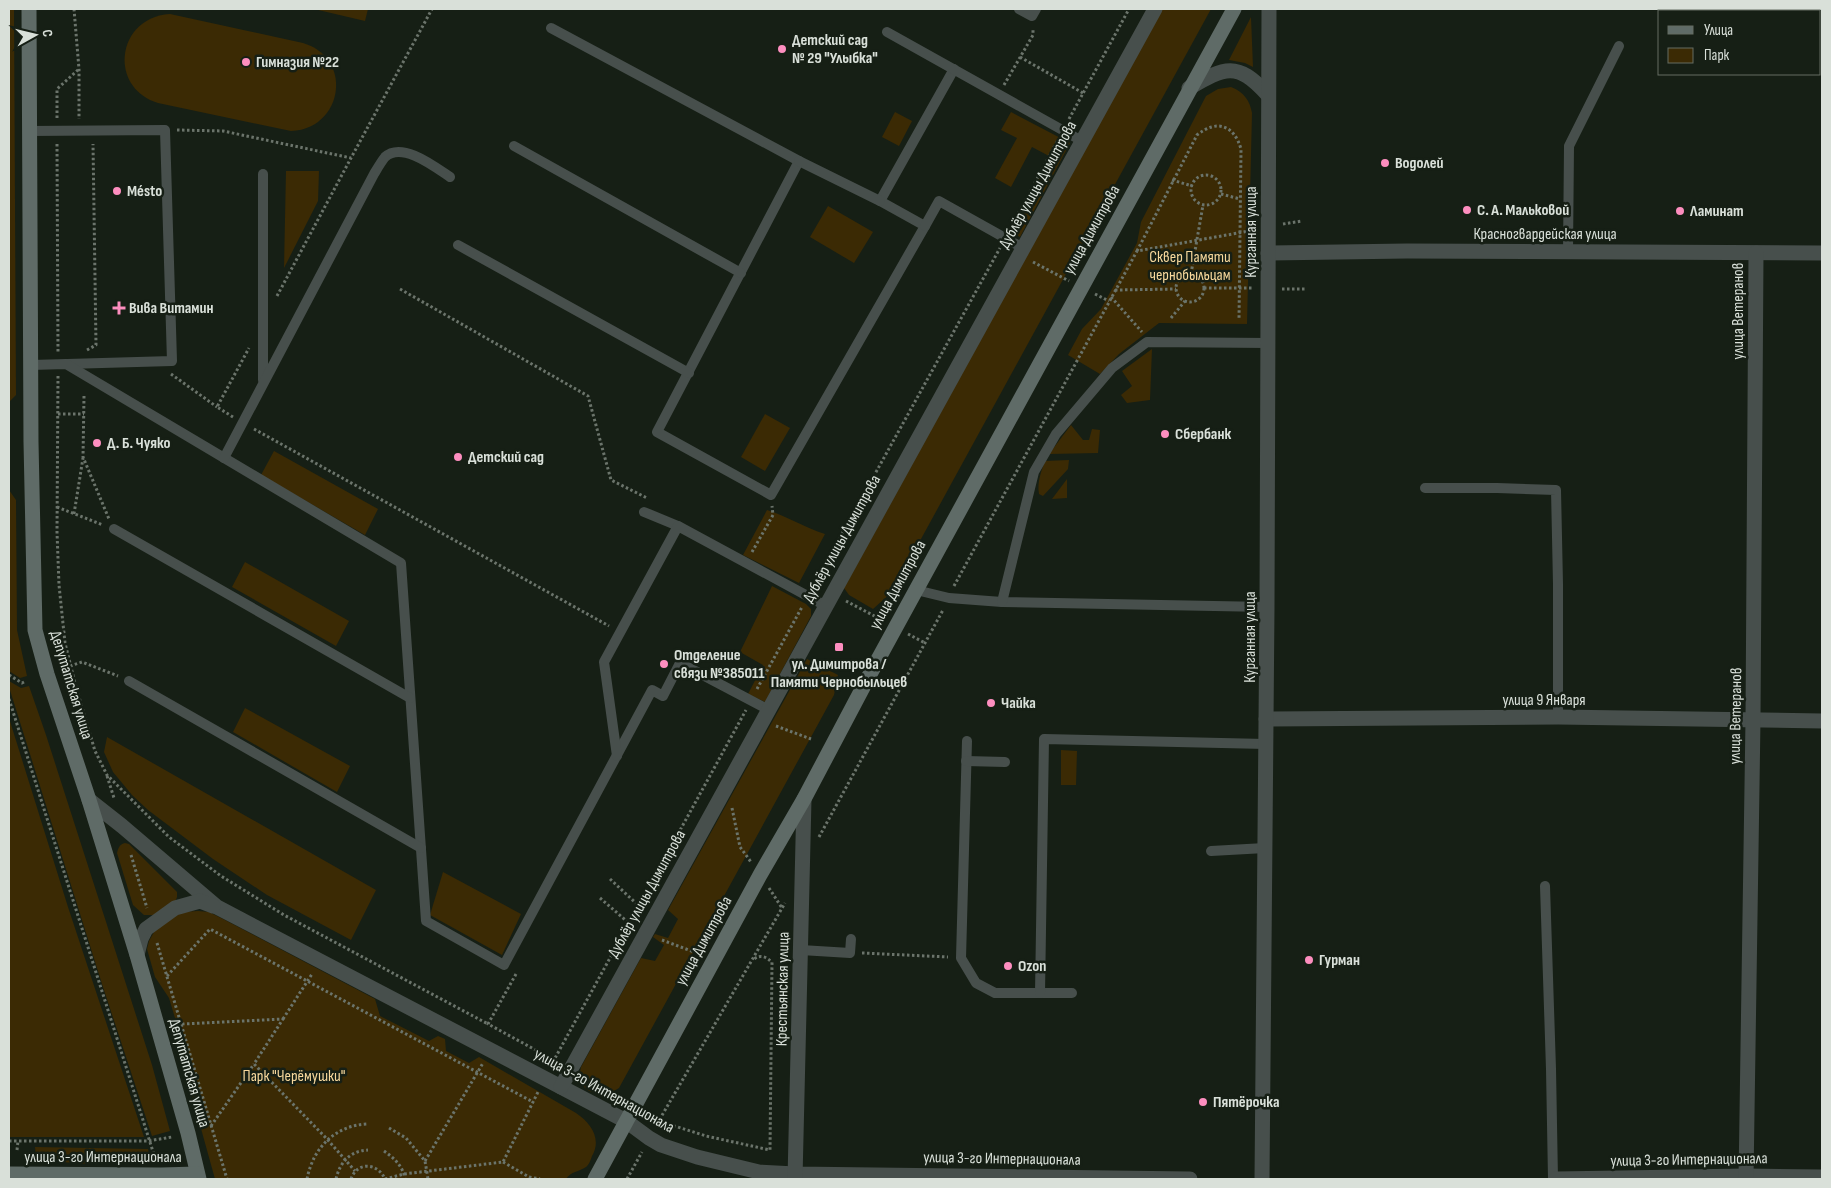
<svg xmlns="http://www.w3.org/2000/svg" width="1831" height="1188" font-family="'Sofia Sans Condensed',sans-serif">
<style>
.green{fill:#3b2a04}
.lines{fill:none;stroke-linecap:round;stroke-linejoin:round}
.path{stroke:#6b746b;stroke-width:3;stroke-dasharray:2.5 2.5;stroke-linecap:butt}
.service{stroke:#474f4c;stroke-width:10}
.minor{stroke:#474f4c;stroke-width:15}
.tertiary{stroke:#474f4c;stroke-width:15}
.secondary{stroke:#5f6b67;stroke-width:15}
.poi-dot{fill:#fd8ebf;stroke:#161f15;stroke-width:2}
.labels{text-anchor:middle;dominant-baseline:central;stroke-width:5;stroke-linejoin:round;paint-order:stroke}
.poi-label{font-size:16px;font-weight:bold;fill:#d9e0d9;stroke:#161f15;text-anchor:start}
.street-label{font-size:16px;fill:#d9e0d9;stroke:#161f15}
.park-label{font-size:16px;fill:#f7d89c;stroke:#161f15}
</style>
<rect width="100%" height="100%" fill="#161f15"/>
<g class="green">
<path d="M9 9H14L16 395 9 402Z"/>
<path d="M314 9H368L365 21Z"/>
<path d="M1162 9H1211L892 592 873 609 849 595 844 588Z"/>
<path d="M170 14 303 43C354 58 343 129 291 131L158 103C107 87 117 17 170 14Z"/>
<path d="M1251 17 1253 67 1245 63 1229 60Z"/>
<path d="M1231 87C1244 92 1250 101 1252 113L1247 324 1159 323 1119 354 1100 374 1068 355 1082 329 1101 309 1137 243 1141 222 1206 96 1218 89Z"/>
<path d="M895 112 912 121 899 146 882 137Z"/>
<path d="M1011 112 1070 143 1020 237 1009 231 1049 156 1032 147 1011 187 995 178 1017 138 1001 130Z"/>
<path d="M286 171H319L318 201 284 268Z"/>
<path d="M828 206 873 232 854 263 810 237Z"/>
<path d="M1152 349 1150 400 1127 403 1121 395 1132 386 1122 371Z"/>
<path d="M765 414 790 428 765 471 741 457Z"/>
<path d="M1071 425 1083 440H1089L1092 429 1100 430 1098 453 1049 454Z"/>
<path d="M274 451 378 509 365 535 261 475Z"/>
<path d="M1069 460 1068 469 1043 496 1039 494C1037 482 1041 472 1045 461Z"/>
<path d="M1067 479V498L1052 499Z"/>
<path d="M9 490 16 500 17 630 27 676 20 678 9 671Z"/>
<path d="M767 510C787 516 805 528 825 534L799 583 743 555Z"/>
<path d="M245 562 349 621 336 646 232 587Z"/>
<path d="M772 586 806 604 811 609V616L765 702 748 694 763 665 740 652Z"/>
<path d="M807 659 838 675 834 695 619 1088C602 1100 574 1093 581 1067L641 958 655 961 664 945 653 937 655 934 668 938 678 919 668 910Z"/>
<path d="M9 681 21 688 29 686 46 735 152 1065 170 1131 152 1136 102 984 9 687Z"/>
<path d="M245 708 350 766 337 792 233 732Z"/>
<path d="M9 718 68 907 144 1137H9Z"/>
<path d="M107 737 376 890 351 940 267 895 213 859 148 810 132 795 113 772 104 752Z"/>
<path d="M1061 750 1077 751 1076 785H1061Z"/>
<path d="M125 843 129 844 177 892V897L175 902 154 915H144L133 905 117 853C118 848 120 844 125 843Z"/>
<path d="M443 872 521 914 502 955 430 915Z"/>
<path d="M198 911 209 912 223 919 375 999 380 1016 429 1041 438 1036 445 1039 446 1051 469 1063 479 1057 576 1113C591 1123 602 1139 592 1156 591 1159 589 1165 586 1167 579 1172 571 1171 566 1179H215L190 1089 187 1058 169 998 155 977 147 949 149 941 154 932 162 924 182 912Z"/>
<path d="M35 1147 148 1149 152 1164H89L62 1162 36 1156Z"/>
</g>
<g class="lines">
<g class="path">
<path d="M74 9 79 69V119"/>
<path d="M1020 57 1083 93"/>
<path d="M1004 85 1033 35V29"/>
<path d="M57 118V89L79 69"/>
<path d="M1069 119 1129 9"/>
<path d="M177 130 223 131 351 158 432 9"/>
<path d="M57 144 58 353"/>
<circle cx="1206" cy="190" r="15"/>
<path d="M1172 180 1192 186"/>
<path d="M1221 194 1240 199"/>
<path d="M1283 224 1302 221"/>
<path d="M1011 227 1058 140"/>
<path d="M1137 251 1197 135C1217 119 1234 125 1241 149L1239 320"/>
<path d="M1033 262 1069 281"/>
<path d="M1191 274 1203 205"/>
<circle cx="1190" cy="288" r="14"/>
<path d="M1204 288H1254"/>
<path d="M400 289 588 396 611 480 647 498"/>
<path d="M1282 289H1307"/>
<path d="M1115 290 1176 289"/>
<path d="M1095 294 1109 301"/>
<path d="M277 296 351 158"/>
<path d="M1111 297 1142 332"/>
<path d="M1171 318 1185 301"/>
<path d="M87 350 96 345 93 144"/>
<path d="M171 374 217 407"/>
<path d="M58 376 57 532 59 585 65 643 76 687 95 751 107 775 169 837 221 876 284 915 488 1024"/>
<path d="M84 396 83 457 109 519"/>
<path d="M58 414H84"/>
<path d="M233 417 217 407 249 348"/>
<path d="M254 429 609 626"/>
<path d="M57 507 103 525"/>
<path d="M74 514 83 458"/>
<path d="M752 552 773 515 772 506"/>
<path d="M813 586 1000 248"/>
<path d="M954 586 1137 251 1255 230"/>
<path d="M846 601 882 620"/>
<path d="M908 634 925 643"/>
<path d="M70 666 82 662 118 676"/>
<path d="M9 675 22 683 26 681"/>
<path d="M757 689 802 607"/>
<path d="M9 699 156 1161"/>
<path d="M776 726 811 739"/>
<path d="M107 776 114 798"/>
<path d="M732 808 740 847 751 862"/>
<path d="M819 837 943 610"/>
<path d="M131 855 147 908"/>
<path d="M610 879 639 906"/>
<path d="M769 888 782 908"/>
<path d="M600 898 630 924"/>
<path d="M662 940 694 952"/>
<path d="M157 943 227 1179"/>
<path d="M862 953 948 957"/>
<path d="M516 974 488 1024 554 1060 746 710"/>
<path d="M167 976 210 929 533 1102"/>
<path d="M283 1019 312 974"/>
<path d="M182 1024 283 1019 254 1064 327 1139 355 1171"/>
<path d="M659 1121 706 1136 770 1150 772 962C766 957 761 954 754 959"/>
<path d="M657 1124 785 903"/>
<path d="M211 1126 254 1064"/>
<path d="M389 1128 406 1138 425 1161 428 1179"/>
<path d="M9 1141H148L172 1137"/>
<path d="M17 1150 18 1141"/>
<path d="M384 1151C394 1158 403 1166 405 1179"/>
<path d="M425 1161 483 1063"/>
<path d="M503 1162 529 1177 540 1179"/>
<path d="M307 1179C313 1148 335 1125 368 1124"/>
<path d="M336 1179C340 1162 350 1151 368 1150"/>
<path d="M351 1179C357 1161 378 1163 385 1179"/>
<path d="M385 1179 404 1174 503 1162 538 1092"/>
<path d="M627 1179 642 1152"/>
</g>
<g class="service">
<path d="M1019 9 1032 16 1036 9"/>
<path d="M551 28 799 161 657 432 771 495 925 226 880 201 954 69"/>
<path d="M887 32 1082 141"/>
<path d="M29 131 165 130 172 361 67 364"/>
<path d="M514 146 741 273"/>
<path d="M799 161 880 201"/>
<path d="M263 174V380"/>
<path d="M925 226 939 201 1023 248"/>
<path d="M458 245 689 373"/>
<path d="M1568 252 1569 146 1619 46"/>
<path d="M31 365 66 364 401 563 426 921 504 965 652 690 663 696 680 663 769 710"/>
<path d="M224 458 374 174C377 169 381 162 385 157 402 141 435 167 450 177"/>
<path d="M1425 488H1497L1556 490 1558 584V717"/>
<path d="M644 512 678 526"/>
<path d="M114 529 410 698"/>
<path d="M916 590 949 598 1002 602 1267 607"/>
<path d="M1002 602 1034 472 1056 434 1112 368 1147 342 1268 343"/>
<path d="M129 681 421 848"/>
<path d="M967 741 961 958 976 983 995 993H1072"/>
<path d="M617 756 604 662 678 526 826 606"/>
<path d="M966 761 1005 762"/>
<path d="M1211 851 1265 848"/>
<path d="M1545 886 1551 1069 1553 1179"/>
<path d="M801 950 850 953 851 939"/>
<path d="M1040 993 1044 739 1266 744"/>
</g>
<g class="minor">
<path d="M1268 253 1407 251 1822 253"/>
<path d="M1266 719 1558 717 1822 721"/>
<path d="M89 800 122 826 217 907 626 1121 649 1138 661 1145 697 1157 759 1172 795 1174 1190 1179"/>
<path d="M137 955 141 939 146 929 175 908 200 901 213 906"/>
<path d="M561 1087 1155 9"/>
<path d="M1556 1179 1746 1176 1822 1177"/>
<path d="M1746 1179 1753 720 1756 253"/>
</g>
<g class="tertiary">
<path d="M1189 88C1225 67 1237 61 1267 94"/>
<path d="M795 1179 804 799"/>
<path d="M1262 1179 1267 607 1269 9"/>
</g>
<g class="secondary">
<path d="M29 9 31 442 35 630 47 674 89 800 137 955 188 1133 199 1179"/>
<path d="M9 1174 161 1175 197 1174"/>
<path d="M595 1179 760 875 804 799 869 676 1234 9"/>
</g>
</g>
<g class="poi-dot">
<circle cx="782" cy="49" r="5"/>
<circle cx="246" cy="62" r="5"/>
<circle cx="1385" cy="163" r="5"/>
<circle cx="117" cy="191" r="5"/>
<circle cx="1467" cy="210" r="5"/>
<circle cx="1680" cy="211" r="5"/>
<path d="M116.5 300.5h5v5h5v5h-5v5h-5v-5h-5v-5h5z"/>
<circle cx="1165" cy="434" r="5"/>
<circle cx="97" cy="443" r="5"/>
<circle cx="458" cy="457" r="5"/>
<rect x="834" y="642" width="10" height="10" rx="2.5"/>
<circle cx="664" cy="664" r="5"/>
<circle cx="991" cy="703" r="5"/>
<circle cx="1309" cy="960" r="5"/>
<circle cx="1008" cy="966" r="5"/>
<circle cx="1203" cy="1102" r="5"/>
</g>
<g class="labels">
<g class="poi-label">
<text x="792" y="40">Детский сад<tspan x="792" dy="18">№ 29 "Улыбка"</tspan></text>
<text x="256" y="62">Гимназия №22</text>
<text x="1395" y="163">Водолей</text>
<text x="127" y="191">Mésto</text>
<text x="1477" y="210">С. А. Мальковой</text>
<text x="1690" y="211">Ламинат</text>
<text x="129" y="308">Вива Витамин</text>
<text x="1175" y="434">Сбербанк</text>
<text x="107" y="443">Д. Б. Чуяко</text>
<text x="468" y="457">Детский сад</text>
<text x="674" y="655">Отделение<tspan x="674" dy="18">связи №385011</tspan></text>
<text x="839" y="664" text-anchor="middle">ул. Димитрова /<tspan x="839" dy="18">Памяти Чернобыльцев</tspan></text>
<text x="1001" y="703">Чайка</text>
<text x="1319" y="960">Гурман</text>
<text x="1018" y="966">Ozon</text>
<text x="1213" y="1102">Пятёрочка</text>
</g>
<g class="street-label">
<text transform="translate(1038 185) rotate(-61)">Дублёр улицы Димитрова</text>
<text transform="translate(1092 230) rotate(-61)">улица Димитрова</text>
<text transform="translate(1251 232) rotate(-90)">Курганная улица</text>
<text x="1545" y="234">Красногвардейская улица</text>
<text transform="translate(1738 311) rotate(-90)">улица Ветеранов</text>
<text transform="translate(842 539) rotate(-61)">Дублёр улицы Димитрова</text>
<text transform="translate(898 585) rotate(-61)">улица Димитрова</text>
<text transform="translate(1250 637) rotate(-90)">Курганная улица</text>
<text transform="translate(71 685) rotate(73)">Депутатская улица</text>
<text x="1544" y="700">улица 9 Января</text>
<text transform="translate(1736 716) rotate(-89)">улица Ветеранов</text>
<text transform="translate(647 894) rotate(-61)">Дублёр улицы Димитрова</text>
<text transform="translate(704 941) rotate(-61)">улица Димитрова</text>
<text transform="translate(783 989) rotate(-89)">Крестьянская улица</text>
<text transform="translate(189 1073) rotate(74)">Депутатская улица</text>
<text transform="translate(604 1091) rotate(29)">улица 3-го Интернационала</text>
<text x="103" y="1157">улица 3-го Интернационала</text>
<text transform="translate(1002 1159) rotate(1)">улица 3-го Интернационала</text>
<text transform="translate(1689 1160) rotate(-1)">улица 3-го Интернационала</text>
</g>
<g class="park-label">
<text x="1190" y="257">Сквер Памяти<tspan x="1190" dy="18">чернобыльцам</tspan></text>
<text x="294" y="1076">Парк "Черёмушки"</text>
</g>
</g>
<rect width="1831" height="1188" fill="none" stroke="#d9e0d9" stroke-width="20"/>
<rect x="1658" y="10" width="162" height="65" fill="#161f15" stroke="#646c63"/>
<rect x="1668" y="26" width="25" height="8" fill="#5f6b67" stroke="#646c63"/>
<text x="1704" y="35" font-size="15" fill="#d9e0d9">Улица</text>
<rect x="1668" y="48" width="25" height="15" fill="#3b2a04" stroke="#646c63"/>
<text x="1704" y="60" font-size="15" fill="#d9e0d9">Парк</text>
<g transform="translate(35 35) rotate(82)" stroke="#161f15" stroke-width="4" paint-order="stroke">
<path d="M0-4L9 19L0 12L-9 19Z" fill="#d9e0d9"/>
<text y="-8" font-size="14" font-weight="bold" text-anchor="middle" fill="#d9e0d9">С</text>
</g>
</svg>
